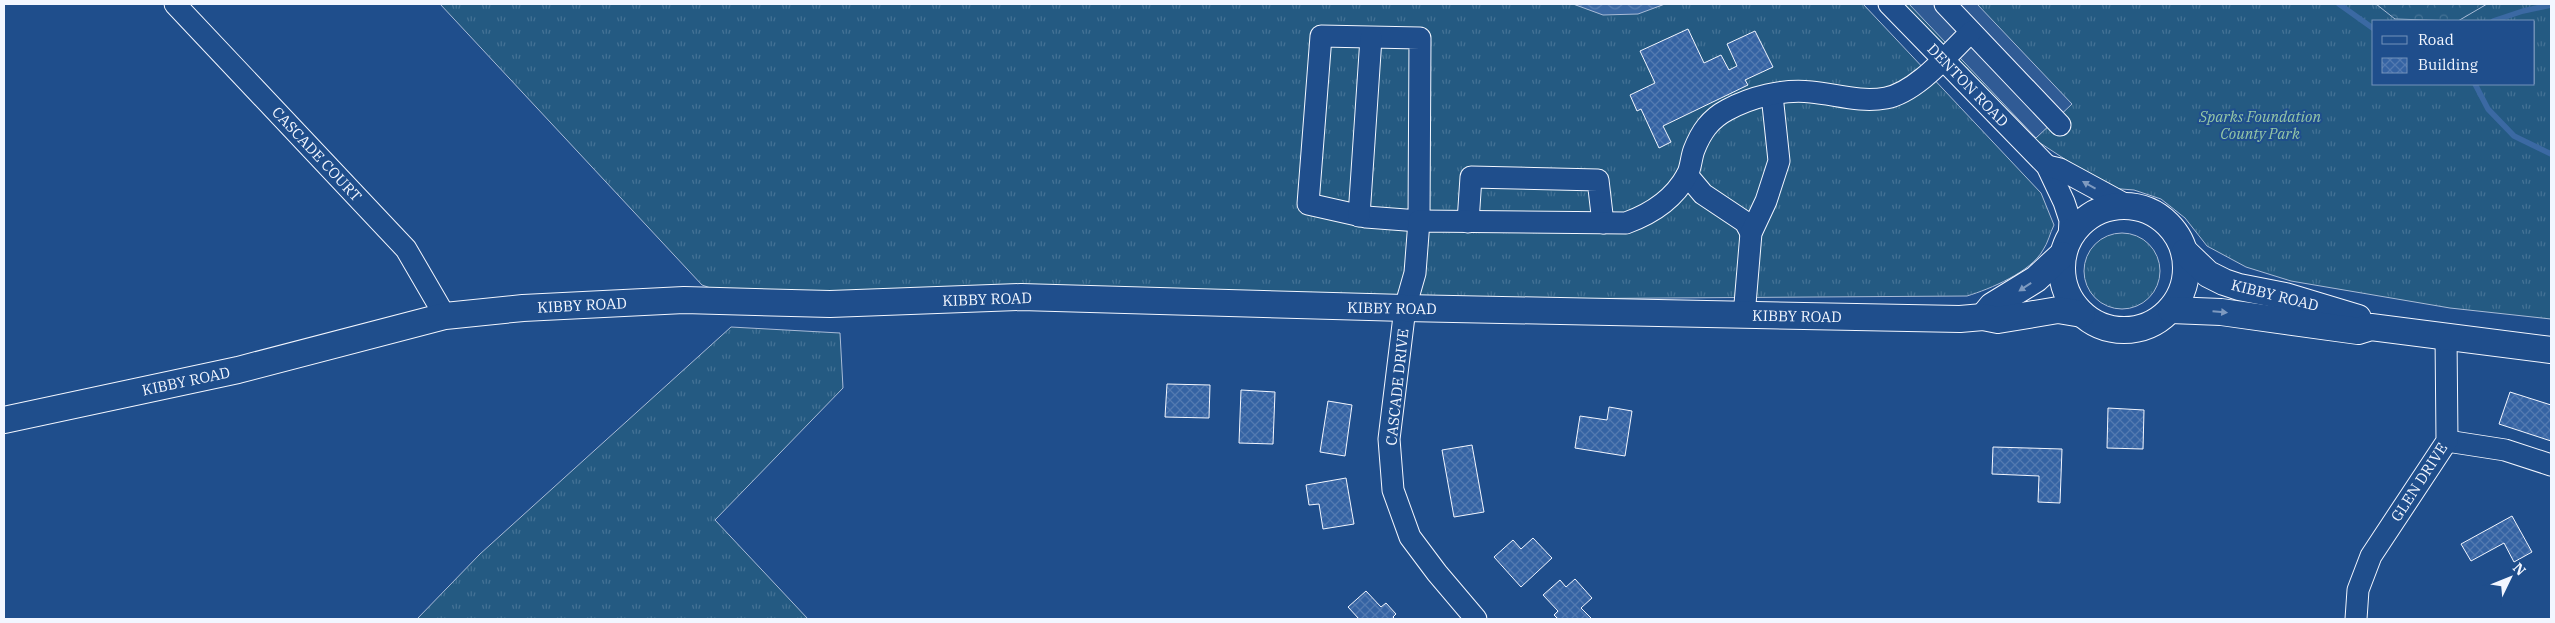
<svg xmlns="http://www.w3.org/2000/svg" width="2555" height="623" font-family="'IBM Plex Serif',serif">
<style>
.grass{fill:url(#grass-tufts);stroke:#a8bbd7;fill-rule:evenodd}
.forest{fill:url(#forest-crowns);stroke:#a8bbd7}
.parking{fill:#305b95;stroke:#a8bbd7}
.water{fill:url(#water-waves);stroke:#a8bbd7}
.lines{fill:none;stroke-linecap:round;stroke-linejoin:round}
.stream{stroke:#3b69a3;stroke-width:5.5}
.building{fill:url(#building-cross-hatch);stroke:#f2f6ff}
.minor-casing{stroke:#f2f6ff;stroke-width:23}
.major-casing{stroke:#f2f6ff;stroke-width:28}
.minor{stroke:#1f4e8c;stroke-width:21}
.major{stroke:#1f4e8c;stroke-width:26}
.oneway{fill:#7e9ac0}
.labels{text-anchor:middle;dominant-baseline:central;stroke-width:4;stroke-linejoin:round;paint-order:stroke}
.street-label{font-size:15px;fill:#f2f6ff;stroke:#1f4e8c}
.park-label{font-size:15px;font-style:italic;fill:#97c8a6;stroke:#1f4e8c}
</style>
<defs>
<pattern id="grass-tufts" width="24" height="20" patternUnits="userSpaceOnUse" patternTransform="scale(1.25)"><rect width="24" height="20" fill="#245a82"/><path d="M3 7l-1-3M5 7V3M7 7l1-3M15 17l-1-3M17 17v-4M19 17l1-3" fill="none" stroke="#447295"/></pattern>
<pattern id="forest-crowns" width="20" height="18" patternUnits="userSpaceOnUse" patternTransform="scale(1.25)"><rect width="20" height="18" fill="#245a82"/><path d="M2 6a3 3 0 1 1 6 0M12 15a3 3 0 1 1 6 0" fill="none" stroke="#447295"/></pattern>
<pattern id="water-waves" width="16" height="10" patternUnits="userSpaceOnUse" patternTransform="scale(1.25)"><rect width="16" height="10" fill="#3b69a3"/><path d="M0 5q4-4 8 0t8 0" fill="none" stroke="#587fb1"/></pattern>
<pattern id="building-cross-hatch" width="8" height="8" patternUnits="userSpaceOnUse" patternTransform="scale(1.25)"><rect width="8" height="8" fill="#3563a3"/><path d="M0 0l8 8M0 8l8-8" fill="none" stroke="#537ab1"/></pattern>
</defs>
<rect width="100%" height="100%" fill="#1f4e8c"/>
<g class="grass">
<path d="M440 4H1863L2041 193 2054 225C2050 233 2048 243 2043 250 2031 272 1990 289 1967 296L756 304 702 285Z"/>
<path d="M1904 4H2551V319L2450 308 2291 281 2246 267 2207 246 2185 218 2161 199 2134 190 2109 188 2034 139ZM2374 21H2534V84H2374Z"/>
<circle cx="2122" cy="271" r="38"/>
<path d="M731 327 840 333 843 388 715 520 808 619H417L480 554Z"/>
</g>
<path class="forest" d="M2376 4H2487L2458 21 2395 19Z"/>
<path class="parking" d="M1909 4H1977L2072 104 2036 138Z"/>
<path class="water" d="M1573 4H1665L1638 14 1603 15Z"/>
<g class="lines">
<g class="stream">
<path d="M2339 4 2374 29"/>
<path d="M2493 21 2523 11 2551 5"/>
<path d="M2475 84 2488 109 2514 136 2551 154"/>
</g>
</g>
<g class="building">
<path d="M1688 29 1704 63 1721 55 1729 70 1737 66 1727 44 1755 31 1773 67 1745 80 1748 85 1663 126 1671 142 1659 148 1641 109 1637 111 1630 95 1655 83 1640 51Z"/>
<path d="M1167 384 1210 385 1209 418 1165 417Z"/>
<path d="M1241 390 1275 392 1273 444 1239 443Z"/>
<path d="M2510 392 2551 405V441L2499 424Z"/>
<path d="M1328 401 1352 405 1345 456 1320 452Z"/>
<path d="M1609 407 1632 411 1625 456 1575 448 1580 416 1607 420Z"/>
<path d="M2108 408 2144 410 2143 449 2107 448Z"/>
<path d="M1472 445 1484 512 1454 517 1442 450Z"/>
<path d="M1993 447 2062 449 2060 503 2038 502 2039 476 1992 474Z"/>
<path d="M1346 478 1354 524 1323 529 1319 504 1309 505 1306 485Z"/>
<path d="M2512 516 2532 552 2514 562 2504 543 2471 561 2461 544Z"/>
<path d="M1533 538 1552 558 1521 587 1494 557 1513 540 1521 549Z"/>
<path d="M1575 579 1592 598 1581 608 1592 619H1558L1554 615 1558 611 1543 595 1560 580 1566 587Z"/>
<path d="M1366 591 1381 607 1386 603 1396 614 1393 617 1395 619H1359L1348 607Z"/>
</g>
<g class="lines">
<defs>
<g id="minor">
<path d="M175 4 406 249 445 316"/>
<path d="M1889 4 2047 166 2064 202 2070 220 2069 238"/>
<path d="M1945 4 2060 125"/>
<path d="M1321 36 1420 38 1419 221 1366 217 1308 204Z"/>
<path d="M2047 166 2060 169 2130 207"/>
<path d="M1687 175 1703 194 1745 222 1751 233"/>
<path d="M1359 216 1371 38"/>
<path d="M1468 222 1471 177 1598 180 1603 223"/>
<path d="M1744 316 1751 233 1766 201 1779 161 1772 95"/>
<path d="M2447 441 2505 450 2551 465"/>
<path d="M1476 619 1437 573 1410 537 1393 490 1389 439 1405 308 1415 273 1419 221 1626 223C1651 214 1674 199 1687 175 1691 168 1691 158 1694 150 1701 132 1710 119 1727 110 1751 97 1782 89 1811 92 1835 94 1860 103 1886 98 1917 92 1949 53 1971 32"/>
<path d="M2356 619 2358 590 2371 556 2447 441 2446 336"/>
</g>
<g id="major">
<circle cx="2124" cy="268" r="62"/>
<path d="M2185 252 2208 274 2224 282 2239 287 2285 296 2358 318"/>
<path d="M2171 310 2221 312 2358 331 2371 327 2551 350"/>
<path d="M1983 317 1992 306 2036 279 2062 255"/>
<path d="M4 420 238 370 445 316 523 308 684 300 830 304 1021 297 1405 308 1960 319 1983 317 1998 320 2058 310 2082 314"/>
</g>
</defs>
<use href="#minor" class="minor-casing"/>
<use href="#major" class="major-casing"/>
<use href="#minor" class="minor"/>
<use href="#major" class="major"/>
</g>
<defs><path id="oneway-solid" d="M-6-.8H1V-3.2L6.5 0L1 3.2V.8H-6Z" transform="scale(1.25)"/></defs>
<g class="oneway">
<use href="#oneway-solid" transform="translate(2089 185) rotate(-151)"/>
<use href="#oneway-solid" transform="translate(2025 287) rotate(146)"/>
<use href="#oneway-solid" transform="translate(2220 312) rotate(5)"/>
</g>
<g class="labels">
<g class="street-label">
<text transform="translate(1968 85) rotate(46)">DENTON ROAD</text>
<text transform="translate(317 154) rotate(47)">CASCADE COURT</text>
<text transform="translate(2275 295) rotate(14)">KIBBY ROAD</text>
<text transform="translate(987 299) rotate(-2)">KIBBY ROAD</text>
<text transform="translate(582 305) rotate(-3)">KIBBY ROAD</text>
<text transform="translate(1392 308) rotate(1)">KIBBY ROAD</text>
<text transform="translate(1797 316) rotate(1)">KIBBY ROAD</text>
<text transform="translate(186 381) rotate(-12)">KIBBY ROAD</text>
<text transform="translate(1397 387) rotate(-84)">CASCADE DRIVE</text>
<text transform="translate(2419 482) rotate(-57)">GLEN DRIVE</text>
</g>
<g class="park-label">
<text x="2260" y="116">Sparks Foundation<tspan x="2260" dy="17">County Park</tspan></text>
</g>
</g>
<rect width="2555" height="623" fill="none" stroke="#f2f6ff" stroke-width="10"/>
<rect x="2372" y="20" width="162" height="65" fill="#1f4e8c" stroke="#7391ba"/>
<rect x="2382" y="36" width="25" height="8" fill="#1f4e8c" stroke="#7391ba"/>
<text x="2418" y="45" font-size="15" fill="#f2f6ff">Road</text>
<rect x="2382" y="58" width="25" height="15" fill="url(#building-cross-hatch)" stroke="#7391ba"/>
<text x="2418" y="70" font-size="15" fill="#f2f6ff">Building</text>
<g transform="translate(2510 578) rotate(47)" stroke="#1f4e8c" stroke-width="4" paint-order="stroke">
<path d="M0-4L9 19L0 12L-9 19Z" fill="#f2f6ff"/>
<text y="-8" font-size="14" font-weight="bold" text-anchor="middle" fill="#f2f6ff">N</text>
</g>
</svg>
